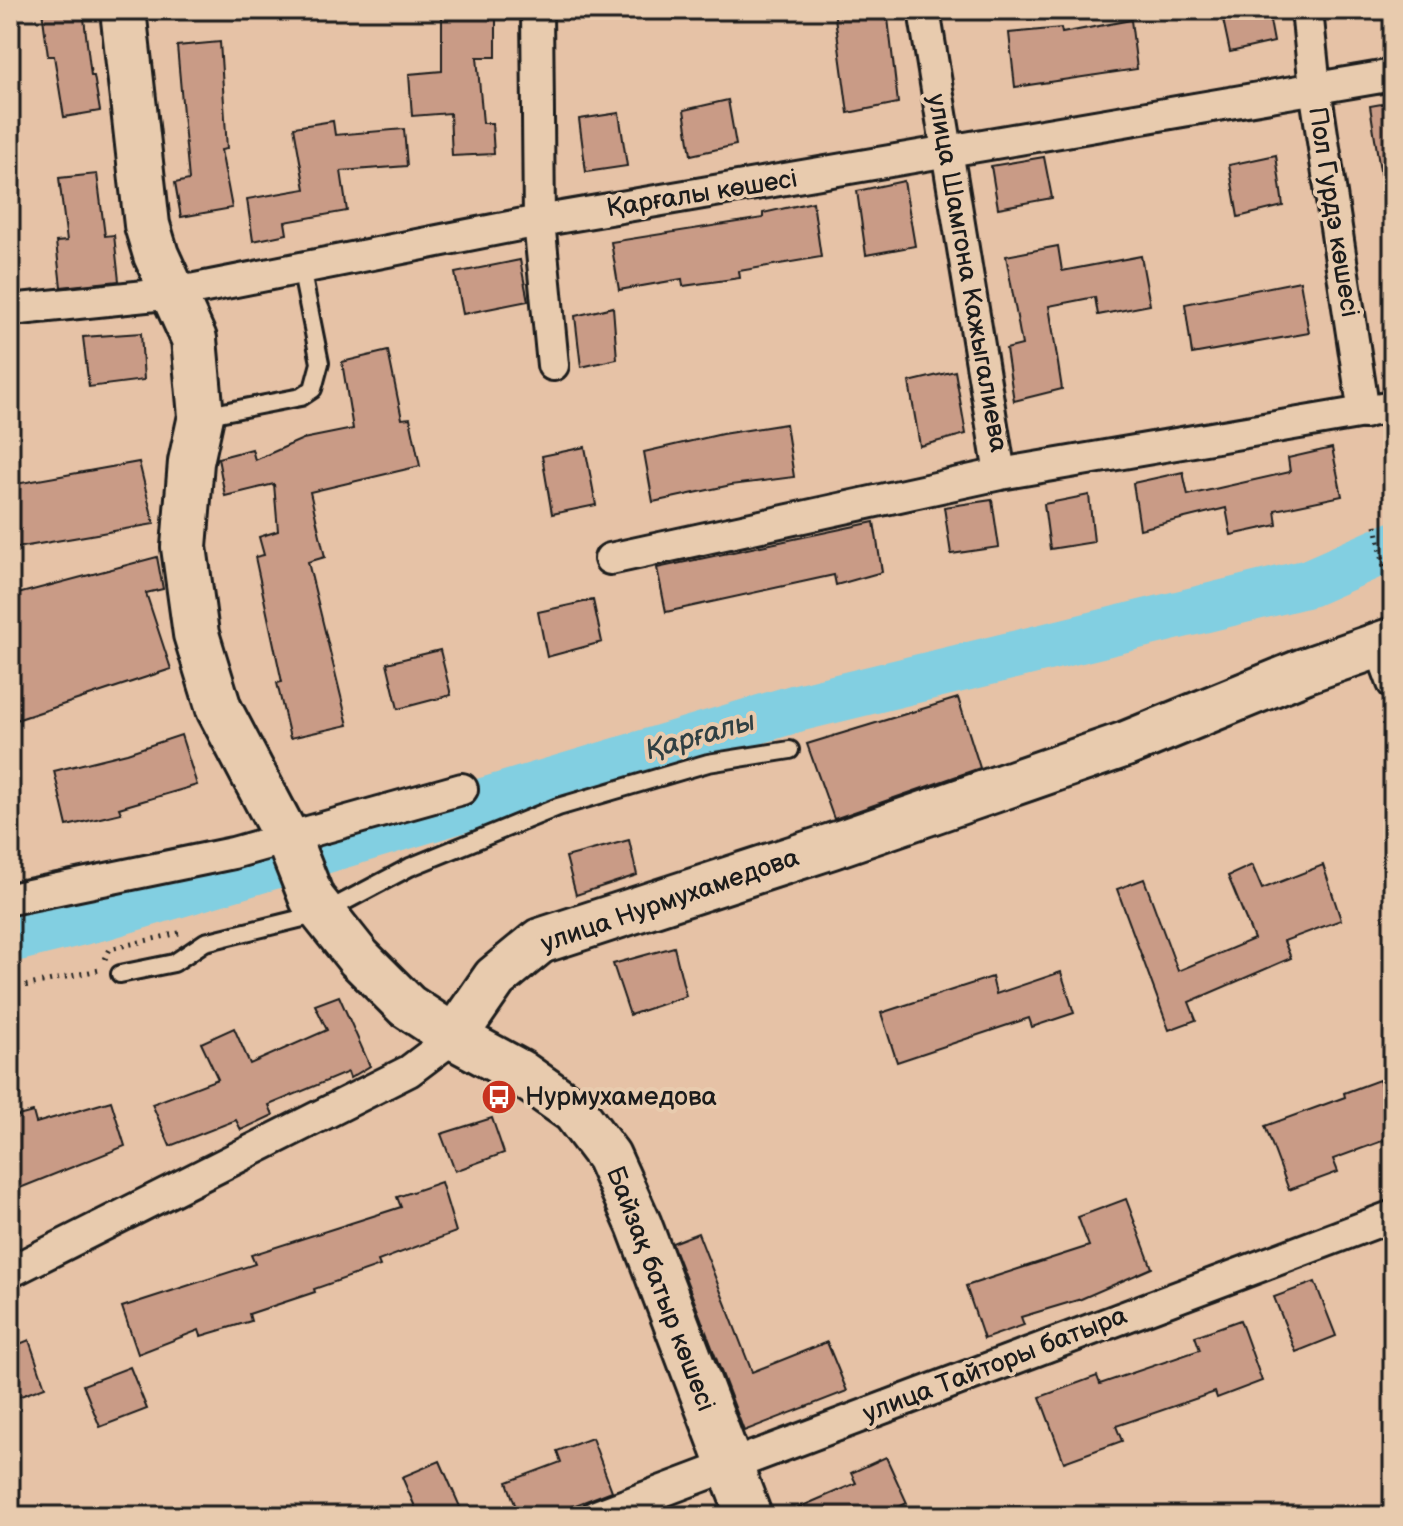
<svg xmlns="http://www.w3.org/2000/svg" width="1403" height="1526" font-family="'Balsamiq Sans',sans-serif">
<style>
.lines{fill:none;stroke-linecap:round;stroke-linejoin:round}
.river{stroke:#82cfe1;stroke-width:48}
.building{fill:#c99b86;stroke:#1c1c1c;stroke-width:2}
.lane-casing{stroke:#1c1c1c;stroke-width:22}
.street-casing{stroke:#1c1c1c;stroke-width:36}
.secondary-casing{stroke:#1c1c1c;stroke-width:50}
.path{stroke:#1c1c1c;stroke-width:5;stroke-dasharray:2 6;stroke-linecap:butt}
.lane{stroke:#e8cbae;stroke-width:16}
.street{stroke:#e8cbae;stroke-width:30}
.secondary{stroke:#e8cbae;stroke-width:44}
.labels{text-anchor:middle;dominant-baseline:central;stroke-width:8;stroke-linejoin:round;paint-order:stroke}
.street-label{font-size:26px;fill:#1c1c1c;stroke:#e8cbae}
.poi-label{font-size:26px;fill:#1c1c1c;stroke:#e8cbae;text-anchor:start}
.water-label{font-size:28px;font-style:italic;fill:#304043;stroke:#e8cbae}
</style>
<rect width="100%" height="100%" fill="#e6c2a6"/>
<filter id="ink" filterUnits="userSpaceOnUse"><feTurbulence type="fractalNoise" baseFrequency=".0125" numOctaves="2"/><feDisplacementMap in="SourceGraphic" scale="16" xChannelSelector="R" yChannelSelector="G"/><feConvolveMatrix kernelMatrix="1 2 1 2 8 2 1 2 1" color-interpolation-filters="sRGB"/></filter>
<g filter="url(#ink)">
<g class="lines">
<path class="river" d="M10 939 103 916 797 708 1309 583 1393 546"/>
</g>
<g class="building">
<path d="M42 10H83L91 76H94L100 111 64 117 54 56H48Z"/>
<path d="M834 10H887L898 103 848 113Z"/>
<path d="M1221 10H1268L1274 42 1230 52Z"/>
<path d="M442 13H496V57H477L483 123H492L494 154 452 156 450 113 412 116 409 74 442 71Z"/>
<path d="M1131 20 1137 69 1015 87 1009 33 1061 28 1062 33Z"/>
<path d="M220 42 227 149 221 150 232 208 181 217 175 183 189 180 177 46Z"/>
<path d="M728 100 736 145 691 155 684 110Z"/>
<path d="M1393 102V176L1381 177 1370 106Z"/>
<path d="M619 113 627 166 586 172 579 119Z"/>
<path d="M333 121 335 135 404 129 407 166 341 171 347 211 285 222 287 234 253 241 247 199 305 189 294 127Z"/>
<path d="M1276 155 1283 206 1238 217 1229 165Z"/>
<path d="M1044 157 1052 198 998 208 991 166Z"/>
<path d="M97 174 105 236 114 235 119 281 61 287 56 242 67 241 59 178Z"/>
<path d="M904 181 915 246 866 255 857 191Z"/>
<path d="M813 202 821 257 739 271 740 278 683 286 682 279 619 290 611 242 763 218V213Z"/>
<path d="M1058 246 1062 271 1141 256 1150 305 1098 315 1095 297 1049 306 1062 389 1014 401 1006 349 1022 345 1006 256Z"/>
<path d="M520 260 528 301 463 314 455 273Z"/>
<path d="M1300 281 1309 333 1192 354 1185 304Z"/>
<path d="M613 307 617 359 581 367 575 316Z"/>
<path d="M141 333 144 380 89 387 83 337Z"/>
<path d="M388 351 402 419 410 418 420 466 310 492 325 557 308 562 348 725 290 738 277 683 282 682 255 557 264 555 259 537 278 531 274 484 225 496 218 458 252 449 255 460 303 439 353 429 342 362Z"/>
<path d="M955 371 966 434 920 446 909 382Z"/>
<path d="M786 424 794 477 731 485 653 502 644 452 722 434Z"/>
<path d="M585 447 596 505 552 514 542 456Z"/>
<path d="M1332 448 1342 496 1275 510 1277 525 1231 535 1226 508 1140 529 1133 483 1183 472 1188 495 1290 472 1288 458Z"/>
<path d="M139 462 154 524 10 549V485Z"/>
<path d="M1089 495 1094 542 1050 549 1044 504Z"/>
<path d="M992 500 999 547 951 554 944 507Z"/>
<path d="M874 522 882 572 836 585 834 575 666 612 657 568Z"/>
<path d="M157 557 163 589 146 593 171 669 10 722V596Z"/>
<path d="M593 600 602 642 547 657 538 612Z"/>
<path d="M440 650 451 695 398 709 387 663Z"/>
<path d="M958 698 980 768 834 819 807 744Z"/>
<path d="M181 735 197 785 119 808 121 813 67 826 54 771 127 753Z"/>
<path d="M629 840 637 875 576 895 566 857Z"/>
<path d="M1252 865 1262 889 1323 865 1341 920 1284 941 1291 958 1189 1002 1196 1020 1169 1030 1117 889 1144 879 1178 971 1254 939 1228 876Z"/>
<path d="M674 947 686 996 630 1015 613 964Z"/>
<path d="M1061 972 1074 1013 1032 1027 1029 1018 897 1062 881 1013 992 977 996 994Z"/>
<path d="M339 996 370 1066 350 1078 348 1072 269 1105 273 1115 241 1130 236 1120 170 1146 152 1104 218 1079 201 1043 234 1028 250 1064 327 1030 315 1005Z"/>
<path d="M1379 1080 1393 1118V1137L1333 1159 1338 1172 1289 1190 1265 1126 1345 1097 1344 1093Z"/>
<path d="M111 1101 125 1146 10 1192V1118L33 1112 36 1123Z"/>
<path d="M492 1118 504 1153 455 1171 441 1134Z"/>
<path d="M441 1182 456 1232 378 1261 380 1266 314 1289 315 1292 249 1314 251 1321 201 1336 199 1330 138 1354 122 1307 255 1264 251 1255 401 1207 397 1197Z"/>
<path d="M1126 1199 1152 1268 1081 1299 1021 1317 1024 1325 984 1339 966 1286 1089 1246 1078 1217Z"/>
<path d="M698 1233 752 1372 827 1342 847 1391 744 1431 672 1243Z"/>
<path d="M1315 1282 1336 1336 1296 1352 1274 1297Z"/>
<path d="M1240 1320 1262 1381 1217 1398 1215 1392 1116 1426 1122 1441 1064 1462 1040 1397 1097 1376 1100 1384 1200 1350 1195 1336Z"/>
<path d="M29 1340 45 1387 10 1400V1348Z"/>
<path d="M130 1367 147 1409 100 1427 83 1385Z"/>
<path d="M592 1438 612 1491 547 1516H519L507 1482 561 1462 557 1451Z"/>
<path d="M886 1457 907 1503 879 1516H779L856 1483 851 1473Z"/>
<path d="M440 1461 464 1516H419L402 1477Z"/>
</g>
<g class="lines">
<defs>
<g id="lane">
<path d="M203 416 301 397 313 389 320 363 301 268"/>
<path d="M120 974 174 963 205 942 323 913 410 867 558 807 708 763 790 750"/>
</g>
<g id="street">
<path d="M537 10 539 221 553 365"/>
<path d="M924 10 1000 474"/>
<path d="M1307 10 1315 88 1364 413"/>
<path d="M10 310 175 293 539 221 1393 75"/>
<path d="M610 559 1000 474 1393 407"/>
<path d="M1379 645 1393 683"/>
<path d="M10 899 233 853 462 789"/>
<path d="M10 1272 409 1071 454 1037"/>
<path d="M596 1516 1393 1216"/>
</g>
<g id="secondary">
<path d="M123 10 147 225 156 255 194 339 201 416 191 462 184 547 196 634 219 709 291 846 312 899 359 958 407 1006 454 1037 519 1072 574 1111 608 1156 639 1225 749 1516"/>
<path d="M454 1037 495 978 540 941 832 846 1126 744 1304 671 1393 640"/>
</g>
</defs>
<use href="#lane" class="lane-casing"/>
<use href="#street" class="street-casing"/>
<use href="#secondary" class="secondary-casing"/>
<g class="path">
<path d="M1376 525 1384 567 1393 563"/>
<path d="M105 959 110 949 179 933"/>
<path d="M10 989 99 970"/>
</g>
<use href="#lane" class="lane"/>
<use href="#street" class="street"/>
<use href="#secondary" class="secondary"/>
</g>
</g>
<defs>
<symbol id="bus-disc" viewBox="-11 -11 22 22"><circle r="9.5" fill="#c8321e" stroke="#e8cbae"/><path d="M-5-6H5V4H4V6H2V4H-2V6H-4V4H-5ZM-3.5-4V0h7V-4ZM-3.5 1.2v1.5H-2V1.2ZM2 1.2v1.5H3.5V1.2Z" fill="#fff"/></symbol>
</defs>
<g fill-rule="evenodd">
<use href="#bus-disc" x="479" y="1077" width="40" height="40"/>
</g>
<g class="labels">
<g class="street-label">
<text transform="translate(702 194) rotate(-9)">Қарғалы көшесі</text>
<text transform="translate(1333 212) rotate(81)">Пол Гурдэ көшесі</text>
<text transform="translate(967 273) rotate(80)">улица Шамгона Кажыгалиева</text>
<text transform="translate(670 901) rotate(-19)">улица Нурмухамедова</text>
<text transform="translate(660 1289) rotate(69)">Байзақ батыр көшесі</text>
<text transform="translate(995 1365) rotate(-21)">улица Тайторы батыра</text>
</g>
<g class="poi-label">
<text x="525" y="1097">Нурмухамедова</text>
</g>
<g class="water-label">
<text transform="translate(700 736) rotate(-16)">Қарғалы</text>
</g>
</g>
<rect width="1403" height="1526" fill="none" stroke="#e8cbae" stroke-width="40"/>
<rect x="20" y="20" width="1363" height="1486" fill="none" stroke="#1c1c1c" stroke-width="3" filter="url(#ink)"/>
</svg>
